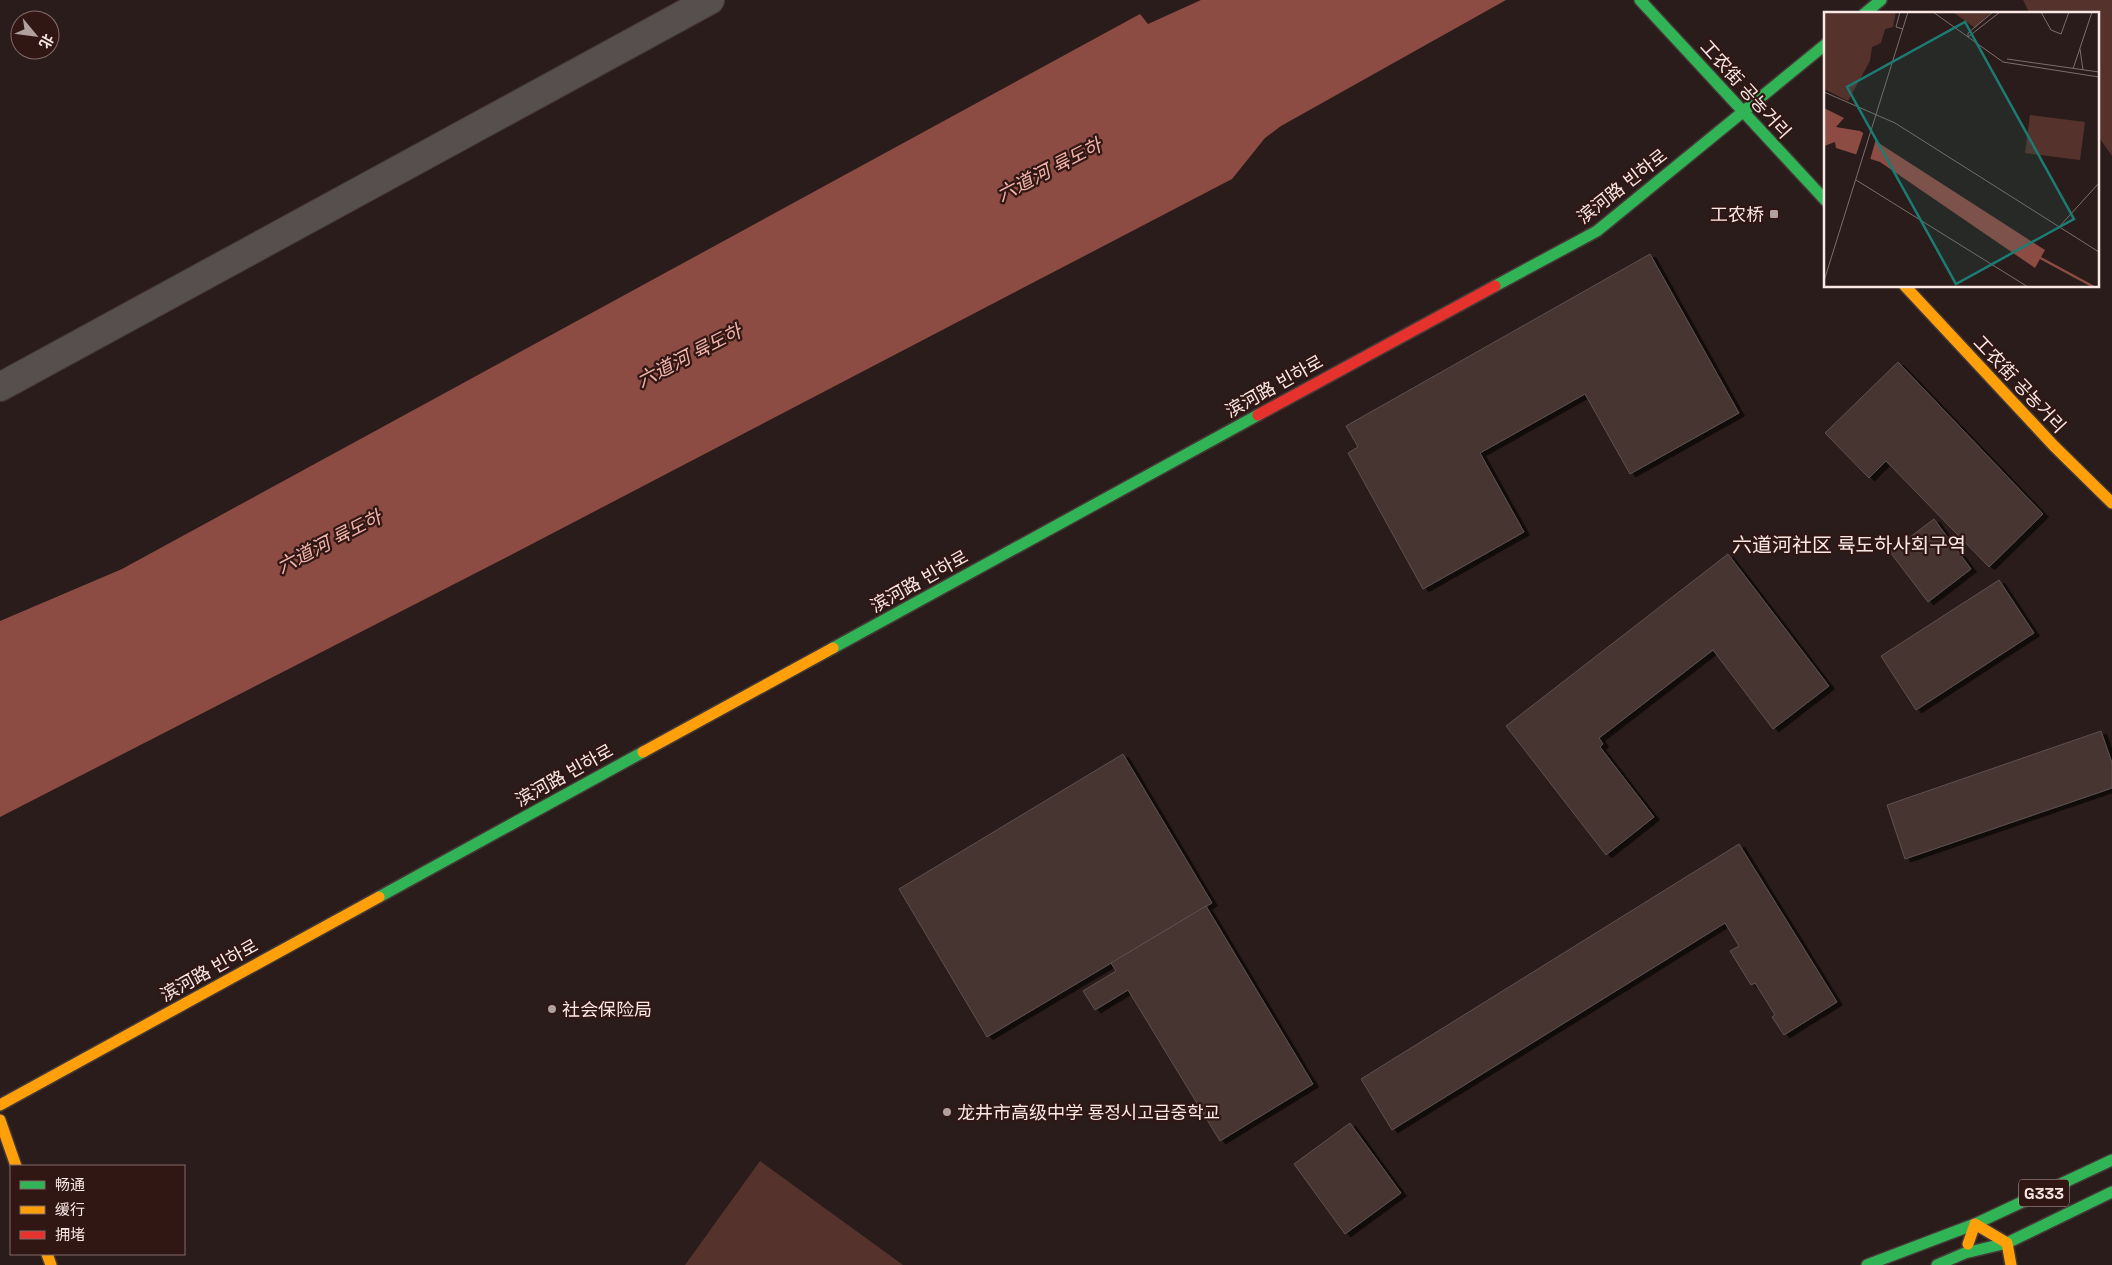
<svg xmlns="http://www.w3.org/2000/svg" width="2112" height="1265" font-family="'Space Grotesk','Noto Sans SC','Noto Sans KR',sans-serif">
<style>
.green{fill:#56322c}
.water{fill:#8d4c43}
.building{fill:#473432;stroke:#5d514f;filter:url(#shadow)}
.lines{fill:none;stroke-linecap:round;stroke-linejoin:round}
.street-casing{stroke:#453938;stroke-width:30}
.fast-casing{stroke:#453938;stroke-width:14}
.slow-casing{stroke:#453938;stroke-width:14}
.jam-casing{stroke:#453938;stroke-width:14}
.street{stroke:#574f4e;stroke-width:28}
.fast{stroke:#30b455;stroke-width:11}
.slow{stroke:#ff9f0a;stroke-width:11}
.jam{stroke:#e5322d;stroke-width:11}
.poi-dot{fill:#b1a19e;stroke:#301714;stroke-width:2}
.labels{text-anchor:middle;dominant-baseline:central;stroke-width:4.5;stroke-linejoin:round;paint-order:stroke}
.shield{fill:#301714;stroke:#bda9a6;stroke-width:1}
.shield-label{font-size:16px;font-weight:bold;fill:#fae8e5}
.street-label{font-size:18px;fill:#fae8e5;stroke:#301714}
.poi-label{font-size:18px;fill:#fae8e5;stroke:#301714;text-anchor:start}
.water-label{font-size:19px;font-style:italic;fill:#f2b3a9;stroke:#301714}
.quarter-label{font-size:20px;fill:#fae8e5;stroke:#301714}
.inset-river{fill:none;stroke:#8d4c43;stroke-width:2.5}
.inset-road{fill:none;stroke:#7d6e6b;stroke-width:1}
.view{fill:#1b7c74;fill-opacity:0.15;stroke:#1b7c74;stroke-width:2.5}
.inset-edge{fill:none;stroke:#fae8e5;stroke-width:2.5}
</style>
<defs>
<filter id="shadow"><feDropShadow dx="5.5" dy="3" stdDeviation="0" flood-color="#0009"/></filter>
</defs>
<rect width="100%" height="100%" fill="#2a1c1a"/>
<g class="green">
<path d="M2023 0H2112V156L2098 136V14H2030Z"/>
<path d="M760 1161 903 1265H685Z"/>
</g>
<path class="water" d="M1201 0H1506L1281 126 1265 138 1232 179 507 557 0 817V621L122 569 1140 14 1148 24Z"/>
<g class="building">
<path d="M1650 254 1739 413 1630 474 1585 394 1480 453 1524 532 1423 589 1348 453 1358 447 1346 426Z"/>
<path d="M1898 362 2043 514 1989 567 1886 461 1869 478 1825 433Z"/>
<path d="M1934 519 1971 569 1928 602 1890 552Z"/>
<path d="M1728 554 1829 686 1773 729 1713 650 1599 738 1603 744 1600 747 1654 817 1606 855 1506 726Z"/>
<path d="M1999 580 2034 633 1916 710 1881 656Z"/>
<path d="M2101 731 2112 763V788L1905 859 1887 805Z"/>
<path d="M1123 754 1212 903 987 1037 899 889Z"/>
<path d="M1739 844 1837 1002 1784 1035 1772 1017 1775 1015 1755 983 1751 985 1730 951 1739 946 1725 923 1392 1130 1361 1079Z"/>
<path d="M1206 906 1313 1084 1220 1141 1128 990 1095 1010 1083 991 1116 971 1111 963Z"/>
<path d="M1350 1123 1401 1193 1345 1234 1294 1164Z"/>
</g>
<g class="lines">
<defs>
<path id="street" d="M0 387 710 0"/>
<g id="fast">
<path d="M1640 0 1826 201"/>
<path d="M1864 14 1881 0"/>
<path d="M1495 286 1597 231 1826 44"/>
<path d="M833 648 1258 415"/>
<path d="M379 897 643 752"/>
<path d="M1867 1265 1975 1224 2112 1160"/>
<path d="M1937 1265 1965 1253 2007 1243 2112 1192"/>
</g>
<g id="slow">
<path d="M1905 286 2054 446 2112 503"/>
<path d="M643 752 833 648"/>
<path d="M0 1105 379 897"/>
<path d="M0 1120 16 1166"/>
<path d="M1968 1244 1975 1224 2007 1243 2011 1265"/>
<path d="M47 1254 51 1265"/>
</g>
<path id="jam" d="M1258 415 1495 286"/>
</defs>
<use href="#street" class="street-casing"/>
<use href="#fast" class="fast-casing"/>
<use href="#slow" class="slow-casing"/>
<use href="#jam" class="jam-casing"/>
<use href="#street" class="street"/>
<use href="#fast" class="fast"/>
<use href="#slow" class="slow"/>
<use href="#jam" class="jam"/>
</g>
<g class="poi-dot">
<rect x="1769" y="209" width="10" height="10" rx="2.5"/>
<circle cx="552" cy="1009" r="5"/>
<circle cx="947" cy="1112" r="5"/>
</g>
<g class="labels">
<rect class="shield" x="2019" y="1179.5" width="50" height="27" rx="4"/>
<g class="shield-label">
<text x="2044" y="1193">G333</text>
</g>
<g class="street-label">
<text transform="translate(1746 89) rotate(48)">工农街 공농거리</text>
<text transform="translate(1622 186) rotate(-38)">滨河路 빈하로</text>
<text transform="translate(2020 384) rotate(47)">工农街 공농거리</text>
<text transform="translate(1274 386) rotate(-29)">滨河路 빈하로</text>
<text transform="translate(919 581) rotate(-29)">滨河路 빈하로</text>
<text transform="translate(564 775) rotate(-29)">滨河路 빈하로</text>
<text transform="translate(209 970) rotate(-29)">滨河路 빈하로</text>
</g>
<g class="poi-label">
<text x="1764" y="214" text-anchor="end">工农桥</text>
<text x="562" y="1009">社会保险局</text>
<text x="957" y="1112">龙井市高级中学 룡정시고급중학교</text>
</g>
<g class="water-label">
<text transform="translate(1049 170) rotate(-27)">六道河 륙도하</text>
<text transform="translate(689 356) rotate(-27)">六道河 륙도하</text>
<text transform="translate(329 542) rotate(-27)">六道河 륙도하</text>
</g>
<g class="quarter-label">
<text x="1849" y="545">六道河社区 륙도하사회구역</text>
</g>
</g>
<g transform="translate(1824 12)">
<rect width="275" height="275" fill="#2a1c1a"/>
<path d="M0 0H72L69 15 61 17 57 31 48 35 46 49 24 89 0 77ZM129 0H167L151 16ZM206 103 261 110 256 148 201 141Z" fill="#56322c"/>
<path d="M0 96 20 106 12 115 36 119 221 238 211 256 56 150 12 136 11 130 0 134Z" fill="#8d4c43"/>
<path d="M40 119 52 127 46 148 32 143Z" fill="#2a1c1a"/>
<path class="inset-river" d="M209 242 270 275"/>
<path class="inset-road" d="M76 0 72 15 79 17M109 0 179 50 275 65M169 0 144 21V25L176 0M217 0 227 18 237 22 245 0M256 37 259 58M183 47 275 60M249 57 268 0M0 80 71 111 275 240M32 168 204 275M235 215 275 171M0 269 84 0"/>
<path class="view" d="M141 10 250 207 132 272 23 75Z"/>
<rect width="275" height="275" class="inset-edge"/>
</g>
<rect x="10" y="1165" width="175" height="90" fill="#301714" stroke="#816b68"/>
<rect x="20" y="1181" width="25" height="8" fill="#30b455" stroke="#816b68"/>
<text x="55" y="1190" font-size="15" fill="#fae8e5">畅通</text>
<rect x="20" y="1206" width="25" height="8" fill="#ff9f0a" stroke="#816b68"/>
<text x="55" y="1215" font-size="15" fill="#fae8e5">缓行</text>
<rect x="20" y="1231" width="25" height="8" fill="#e5322d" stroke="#816b68"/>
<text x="55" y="1240" font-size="15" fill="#fae8e5">拥堵</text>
<g transform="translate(35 35) rotate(119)"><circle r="24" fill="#301714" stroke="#816b68"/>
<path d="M0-4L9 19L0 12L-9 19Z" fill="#b1a19e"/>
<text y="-8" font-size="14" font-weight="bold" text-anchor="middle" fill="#fae8e5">北</text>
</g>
</svg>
